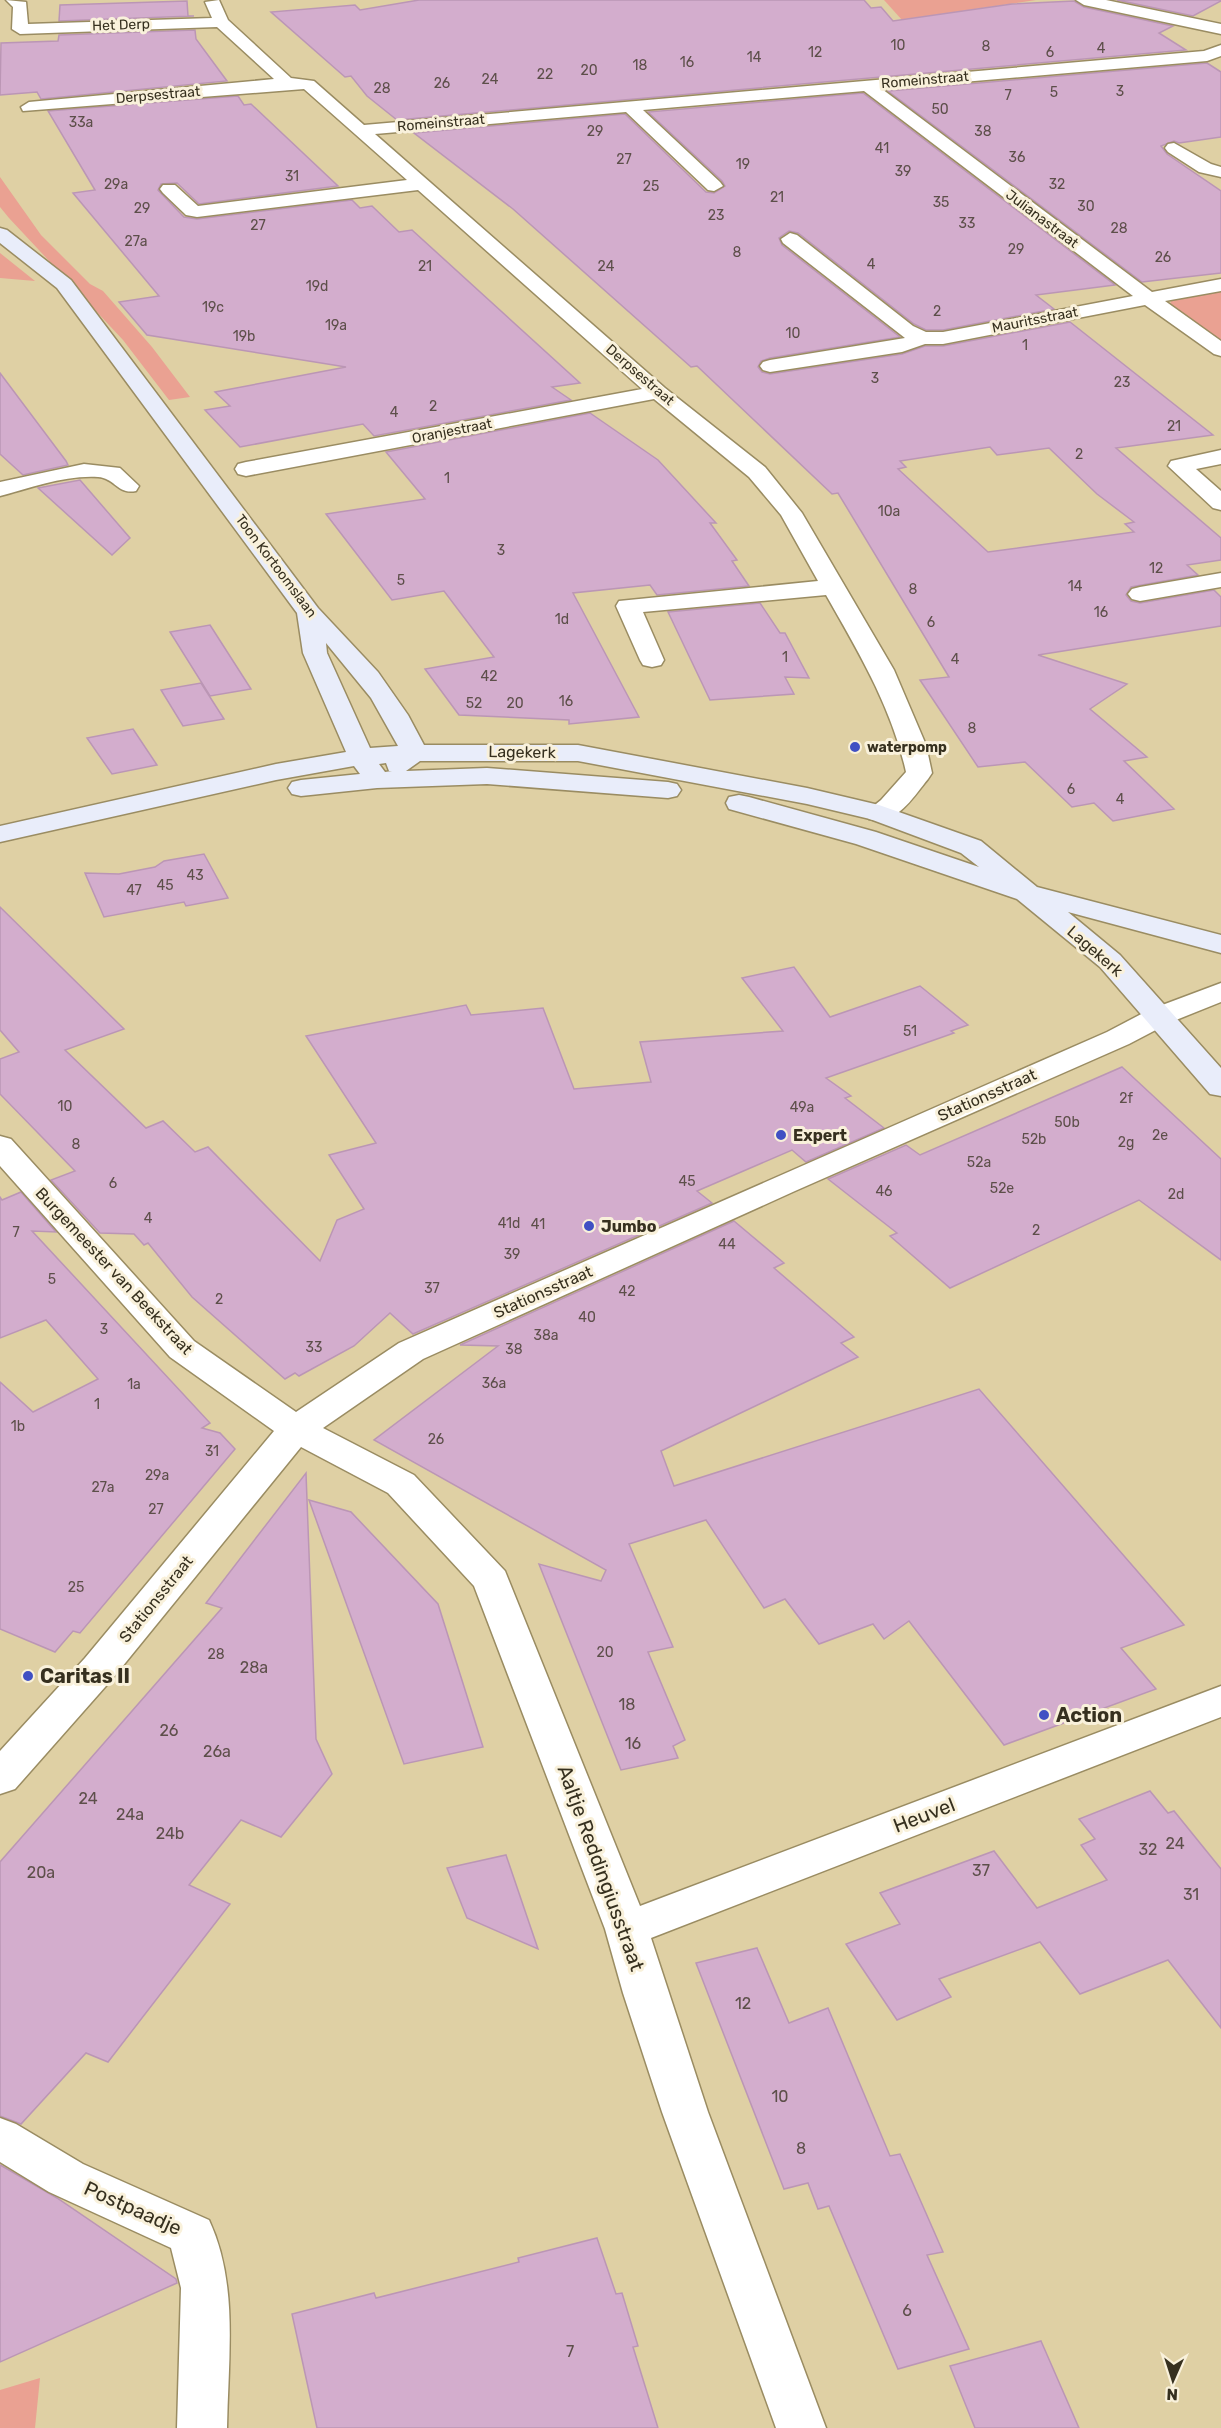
<svg xmlns="http://www.w3.org/2000/svg" width="1221" height="2428" font-family="Rubik,sans-serif">
<style>
.green{fill:#eaa192}
.building{fill:#d3adcd;stroke:#bb96b5;stroke-width:1.5;fill-rule:evenodd}
.lines{fill:none;stroke-linecap:round;stroke-linejoin:round}
.street-casing{stroke:#9a8c62;stroke-width:3}
.secondary-casing{stroke:#9a8c62;stroke-width:3}
.street{fill:#fff;fill-rule:evenodd}
.secondary{fill:#e9edfa;fill-rule:evenodd}
.poi-dot{fill:#4050c3;stroke:#f9f1db;stroke-width:2}
.labels{text-anchor:middle;dominant-baseline:central;stroke-width:6;stroke-linejoin:round;paint-order:stroke}
.far-street-label{font-size:14px;fill:#36301f;stroke:#f9f1db}
.number-label{font-size:14px;fill:#5d4f4a}
.far-poi-label{font-size:14px;font-weight:bold;fill:#36301f;stroke:#f9f1db;text-anchor:start}
.street-label{font-size:16px;fill:#36301f;stroke:#f9f1db}
.poi-label{font-size:16px;font-weight:bold;fill:#36301f;stroke:#f9f1db;text-anchor:start}
.near-number-label{font-size:16px;fill:#5d4f4a}
.near-poi-label{font-size:20px;font-weight:bold;fill:#36301f;stroke:#f9f1db;text-anchor:start}
.near-street-label{font-size:20px;fill:#36301f;stroke:#f9f1db}
</style>
<rect width="100%" height="100%" fill="#dfd0a4"/>
<g class="green">
<path d="M884 0H1036L902 20Z"/>
<path d="M0 177 41 235 90 284 103 291 152 347 190 397 169 400 123 340 9 218 0 207Z"/>
<path d="M0 253 35 281 0 278Z"/>
<path d="M1221 288V341L1170 304 1172 299Z"/>
<path d="M40 2378 35 2428H0V2390Z"/>
</g>
<g class="building">
<path d="M419 0H864L871 8 881 7 893 21 1012 4 1074 1 1084 7 1173 26 1159 33 1186 50 397 120 367 96 351 76 345 77 271 12 355 5 360 10Z"/>
<path d="M1117 0H1221V1L1193 16Z"/>
<path d="M187 1 188 16H194L59 21 60 5Z"/>
<path d="M195 30 196 39 227 81 41 99 37 92 0 95 1 43 58 41 59 35Z"/>
<path d="M1207 63 1221 72V137L1179 143 1174 141 1161 146 1167 154 1221 191V273L1142 282 888 91Z"/>
<path d="M863 93 1115 285 1036 295 1054 309 943 330H926L914 324 798 233 789 231 779 238 782 245 900 337 770 358 761 361 758 367 762 372 770 374 902 354 925 346H943L1070 322 1213 435 1116 448 1221 538V560L1187 565 1198 575 1131 587 1126 595 1131 601 1140 603 1214 590 1221 597V626L1038 655 1127 684 1090 709 1147 757 1124 761 1174 809 1113 821 1094 803 1072 807 1025 762 978 767 920 680 949 677 838 493 832 494 697 366 691 367 513 209 414 133 625 114 706 192 714 193 725 186 722 181 648 112ZM990 447 997 455 1049 448 1097 494 1134 522 1125 524 1134 532 988 552 898 469 906 467 900 461Z"/>
<path d="M238 96 244 105 251 104 338 186 199 204 177 183 161 184 158 190 184 217 197 219 352 200 360 208 372 206 399 232 412 230 580 383 552 387 571 400 374 436 363 424 240 447 205 410 230 406 215 392 346 367 147 335 119 302 159 296 73 193 95 190 48 111Z"/>
<path d="M0 373 66 461 68 465 23 475 0 454Z"/>
<path d="M590 413 658 460 716 523H710L737 560 732 561 749 586 657 595 650 585 573 593 639 717 569 724V720L459 715 425 669 494 657 444 591 392 600 326 514 425 499 386 452Z"/>
<path d="M80 480 130 538 112 555 38 488Z"/>
<path d="M760 603 780 633H785L809 678 785 677 794 694 710 700 668 612Z"/>
<path d="M210 625 251 689 210 696 170 632Z"/>
<path d="M201 683 224 719 183 726 161 690Z"/>
<path d="M133 729 157 765 112 774 87 738Z"/>
<path d="M204 854 228 898 186 906 184 902 104 917 85 873 119 874 155 867 164 861Z"/>
<path d="M0 907 124 1029 65 1050 146 1128 163 1121 195 1152 208 1147 320 1261 337 1220 364 1209 329 1155 376 1143 306 1036 466 1005 471 1015 543 1008 574 1089 651 1082 640 1042 783 1031 742 978 794 967 830 1017 920 986 968 1025 951 1031 954 1033 826 1078 851 1096 845 1098 884 1128 806 1162 792 1150 697 1191 712 1203 413 1334 390 1313 354 1346 299 1376 295 1373 285 1379 192 1297 148 1243 144 1245 134 1234 100 1233 51 1180 75 1171 0 1094V1059L19 1052 0 1030Z"/>
<path d="M1122 1067 1221 1159V1260L1139 1200 950 1288 890 1236 897 1233 828 1179 906 1145 920 1155Z"/>
<path d="M21 1192 56 1232 32 1231 210 1423 202 1428 220 1433 235 1449 80 1633 73 1631 55 1652 0 1629V1382L33 1412 98 1379 46 1320 0 1338V1197L2 1200Z"/>
<path d="M734 1221 784 1263 774 1268 854 1337 841 1343 858 1357 661 1451 674 1486 979 1389 1184 1625 1121 1648 1156 1689 1004 1745 909 1621 884 1639 873 1624 819 1644 785 1599 764 1608 706 1520 629 1544 673 1647 648 1652 685 1740 673 1746 678 1758 621 1770 539 1564 601 1581 606 1570 374 1440 498 1346 460 1345Z"/>
<path d="M306 1473 316 1739 332 1774 281 1837 241 1820 189 1885 230 1904 108 2062 86 2053 21 2124 0 2116V1862L222 1608 206 1603Z"/>
<path d="M309 1500 351 1512 438 1604 483 1747 404 1764Z"/>
<path d="M1150 1791 1168 1813 1174 1811 1221 1869V2028L1168 1960 1080 1994 1040 1942 939 1979 951 1997 897 2020 846 1944 900 1924 880 1893 994 1851 1037 1908 1107 1880 1081 1845 1095 1839 1079 1819Z"/>
<path d="M506 1855 538 1949 467 1918 447 1868Z"/>
<path d="M757 1948 789 2023 828 2008 890 2156 900 2154 943 2252 927 2255 969 2349 898 2369 829 2206 818 2209 808 2183 784 2189 696 1963Z"/>
<path d="M0 2165 57 2198 176 2279 177 2283 0 2362Z"/>
<path d="M597 2238 616 2294 622 2293 638 2346 633 2347 658 2428H317L292 2314 374 2293 376 2298 519 2262 518 2258Z"/>
<path d="M1041 2341 1079 2428H975L950 2366Z"/>
</g>
<g class="lines">
<defs>
<g id="street">
<path d="M6 0 26 2 28 24 212 18 205 2 219 0 228 20 291 78 314 81 364 125 1204 51 1221 45V56L1207 61 882 89 1152 292 1221 279V291L1165 301 1221 341V356L1214 354 1145 305 943 344H925L902 352 770 372 763 370 760 366 763 362 770 360 905 338 783 243 781 239 790 233 797 235 913 326 926 332H943L1133 296 864 91 643 110 720 182 723 186 714 191 708 190 626 112 375 134 665 388 765 467 802 513 894 670 926 745 932 773 928 779C913 797 897 826 869 819L865 813 881 800 906 772C892 708 858 651 826 595L643 612 664 660 661 665 652 667 643 665 640 660 616 606 619 601 818 581 781 515 749 477 654 399 246 476 238 474 235 469 238 464 246 462 642 389 418 190 197 217 186 215 163 193 160 189 163 185H175L198 206 407 180 304 89 23 111 21 107 29 102 274 79 217 27 20 34 12 29 13 7Z"/>
<path d="M1076 0H1106L1221 24V34L1084 5Z"/>
<path d="M1174 143 1211 164 1221 167V177L1199 172 1168 152 1165 148 1168 144Z"/>
<path d="M1221 450V464L1196 469 1221 491V510L1213 508 1168 466 1171 461Z"/>
<path d="M84 464 120 468 139 486 136 491C118 495 115 478 98 477 65 475 31 488 0 496V482Z"/>
<path d="M1221 573V587L1140 601 1132 599 1128 594 1132 589 1140 587Z"/>
<path d="M1221 983V1002L1171 1022 1129 1044 795 1191 423 1359 323 1428 414 1475 505 1571 640 1906 1221 1686V1717L651 1938 708 2112 826 2428H776L662 2112 623 1993 605 1929 474 1586 388 1493 301 1447 113 1678 15 1789 0 1794V1751L85 1658 274 1431 170 1357 0 1166V1136L11 1139 194 1341 296 1412 399 1343 1107 1032 1149 1010Z"/>
<path d="M0 2118 16 2124 83 2164 209 2220C239 2284 228 2359 227 2428H177L181 2288 171 2248 49 2192 0 2162Z"/>
</g>
<path id="secondary" d="M0 228 7 230 71 280 318 608 378 672 408 715 424 745H578L807 788 879 805 981 841 1037 887 1221 935V953L1068 912 1120 955 1221 1068V1096L1210 1094 1100 967 1017 899 856 844 729 809 726 803 729 797 739 795 749 797 876 832 979 867 961 853 870 819 807 804 578 761H420L406 771 487 768 668 782 677 784 681 790 677 796 668 798 487 784 377 788 301 796 292 794 288 788 292 782 301 780 360 774 354 766 276 780 0 842V826L276 764 346 752 303 653 297 613 57 288 0 243ZM326 643 371 698 398 746 370 748 327 653ZM386 763 389 771H392L385 772 379 764Z"/>
</defs>
<use href="#street" class="street-casing"/>
<use href="#secondary" class="secondary-casing"/>
<use href="#street" class="street"/>
<use href="#secondary" class="secondary"/>
</g>
<g class="poi-dot">
<circle cx="855" cy="747" r="6"/>
<circle cx="781" cy="1135" r="6"/>
<circle cx="589" cy="1226" r="6"/>
<circle cx="28" cy="1676" r="6"/>
<circle cx="1044" cy="1715" r="6"/>
</g>
<g class="labels">
<g class="far-street-label">
<text transform="translate(121 25) rotate(-2)">Het Derp</text>
<text transform="translate(925 80) rotate(-5)">Romeinstraat</text>
<text transform="translate(158 95) rotate(-5)">Derpsestraat</text>
<text transform="translate(441 123) rotate(-5)">Romeinstraat</text>
<text transform="translate(1042 219) rotate(37)">Julianastraat</text>
<text transform="translate(1035 320) rotate(-11)">Mauritsstraat</text>
<text transform="translate(640 375) rotate(41)">Derpsestraat</text>
<text transform="translate(452 431) rotate(-11)">Oranjestraat</text>
<text transform="translate(276 566) rotate(53)">Toon Kortoomslaan</text>
</g>
<g class="number-label">
<text x="898" y="45">10</text>
<text x="986" y="46">8</text>
<text x="1101" y="48">4</text>
<text x="815" y="52">12</text>
<text x="1050" y="52">6</text>
<text x="754" y="57">14</text>
<text x="687" y="62">16</text>
<text x="640" y="65">18</text>
<text x="589" y="70">20</text>
<text x="545" y="74">22</text>
<text x="490" y="79">24</text>
<text x="442" y="83">26</text>
<text x="382" y="88">28</text>
<text x="1120" y="91">3</text>
<text x="1054" y="92">5</text>
<text x="1008" y="95">7</text>
<text x="940" y="109">50</text>
<text x="81" y="122">33a</text>
<text x="595" y="131">29</text>
<text x="983" y="131">38</text>
<text x="882" y="148">41</text>
<text x="1017" y="157">36</text>
<text x="624" y="159">27</text>
<text x="743" y="164">19</text>
<text x="903" y="171">39</text>
<text x="292" y="176">31</text>
<text x="116" y="184">29a</text>
<text x="1057" y="184">32</text>
<text x="651" y="186">25</text>
<text x="777" y="197">21</text>
<text x="941" y="202">35</text>
<text x="1086" y="206">30</text>
<text x="142" y="208">29</text>
<text x="716" y="215">23</text>
<text x="967" y="223">33</text>
<text x="258" y="225">27</text>
<text x="1119" y="228">28</text>
<text x="136" y="241">27a</text>
<text x="1016" y="249">29</text>
<text x="737" y="252">8</text>
<text x="1163" y="257">26</text>
<text x="871" y="264">4</text>
<text x="425" y="266">21</text>
<text x="606" y="266">24</text>
<text x="317" y="286">19d</text>
<text x="213" y="307">19c</text>
<text x="937" y="311">2</text>
<text x="336" y="325">19a</text>
<text x="793" y="333">10</text>
<text x="244" y="336">19b</text>
<text x="1025" y="345">1</text>
<text x="875" y="378">3</text>
<text x="1122" y="382">23</text>
<text x="433" y="406">2</text>
<text x="394" y="412">4</text>
<text x="1174" y="426">21</text>
<text x="1079" y="454">2</text>
<text x="447" y="478">1</text>
<text x="889" y="511">10a</text>
<text x="501" y="550">3</text>
<text x="1156" y="568">12</text>
<text x="401" y="580">5</text>
<text x="1075" y="586">14</text>
<text x="913" y="589">8</text>
<text x="1101" y="612">16</text>
<text x="562" y="619">1d</text>
<text x="931" y="622">6</text>
<text x="785" y="657">1</text>
<text x="955" y="659">4</text>
<text x="489" y="676">42</text>
<text x="566" y="701">16</text>
<text x="474" y="703">52</text>
<text x="515" y="703">20</text>
<text x="972" y="728">8</text>
<text x="1071" y="789">6</text>
<text x="1120" y="799">4</text>
<text x="195" y="875">43</text>
<text x="165" y="885">45</text>
<text x="134" y="890">47</text>
<text x="910" y="1031">51</text>
<text x="1126" y="1098">2f</text>
<text x="65" y="1106">10</text>
<text x="802" y="1107">49a</text>
<text x="1067" y="1122">50b</text>
<text x="1160" y="1135">2e</text>
<text x="1034" y="1139">52b</text>
<text x="1126" y="1142">2g</text>
<text x="76" y="1144">8</text>
<text x="979" y="1162">52a</text>
<text x="687" y="1181">45</text>
<text x="113" y="1183">6</text>
<text x="1002" y="1188">52e</text>
<text x="884" y="1191">46</text>
<text x="1176" y="1194">2d</text>
<text x="148" y="1218">4</text>
<text x="509" y="1223">41d</text>
<text x="538" y="1224">41</text>
<text x="1036" y="1230">2</text>
<text x="16" y="1232">7</text>
<text x="727" y="1244">44</text>
<text x="512" y="1254">39</text>
<text x="52" y="1279">5</text>
<text x="432" y="1288">37</text>
<text x="627" y="1291">42</text>
<text x="219" y="1299">2</text>
<text x="587" y="1317">40</text>
<text x="104" y="1329">3</text>
<text x="546" y="1335">38a</text>
<text x="314" y="1347">33</text>
<text x="514" y="1349">38</text>
<text x="494" y="1383">36a</text>
<text x="134" y="1384">1a</text>
<text x="97" y="1404">1</text>
<text x="18" y="1426">1b</text>
<text x="436" y="1439">26</text>
<text x="212" y="1451">31</text>
<text x="157" y="1475">29a</text>
<text x="103" y="1487">27a</text>
<text x="156" y="1509">27</text>
<text x="76" y="1587">25</text>
<text x="605" y="1652">20</text>
<text x="216" y="1654">28</text>
</g>
<g class="far-poi-label">
<text x="867" y="747">waterpomp</text>
</g>
<g class="street-label">
<text transform="translate(522 752) rotate(1)">Lagekerk</text>
<text transform="translate(1095 951) rotate(41)">Lagekerk</text>
<text transform="translate(987 1095) rotate(-24)">Stationsstraat</text>
<text transform="translate(114 1271) rotate(47)">Burgemeester van Beekstraat</text>
<text transform="translate(543 1292) rotate(-24)">Stationsstraat</text>
<text transform="translate(156 1599) rotate(-51)">Stationsstraat</text>
</g>
<g class="poi-label">
<text x="793" y="1135">Expert</text>
<text x="601" y="1226">Jumbo</text>
</g>
<g class="near-number-label">
<text x="254" y="1667">28a</text>
<text x="627" y="1704">18</text>
<text x="169" y="1730">26</text>
<text x="633" y="1743">16</text>
<text x="217" y="1751">26a</text>
<text x="88" y="1798">24</text>
<text x="130" y="1814">24a</text>
<text x="170" y="1833">24b</text>
<text x="1175" y="1843">24</text>
<text x="1148" y="1849">32</text>
<text x="981" y="1870">37</text>
<text x="41" y="1872">20a</text>
<text x="1191" y="1894">31</text>
<text x="743" y="2003">12</text>
<text x="780" y="2096">10</text>
<text x="801" y="2148">8</text>
<text x="907" y="2310">6</text>
<text x="570" y="2351">7</text>
</g>
<g class="near-poi-label">
<text x="40" y="1676">Caritas II</text>
<text x="1056" y="1715">Action</text>
</g>
<g class="near-street-label">
<text transform="translate(924 1815) rotate(-21)">Heuvel</text>
<text transform="translate(601 1868) rotate(70)">Aaltje Reddingiusstraat</text>
<text transform="translate(133 2208) rotate(24)">Postpaadje</text>
</g>
</g>
<g transform="translate(1173 2380) rotate(183)" stroke="#f9f1db" stroke-width="4.5" paint-order="stroke">
<path d="M0-4.5L10 22L0 15L-10 22Z" fill="#36301f"/>
<text y="-9" font-size="16" font-weight="bold" text-anchor="middle" fill="#36301f">N</text>
</g>
</svg>
